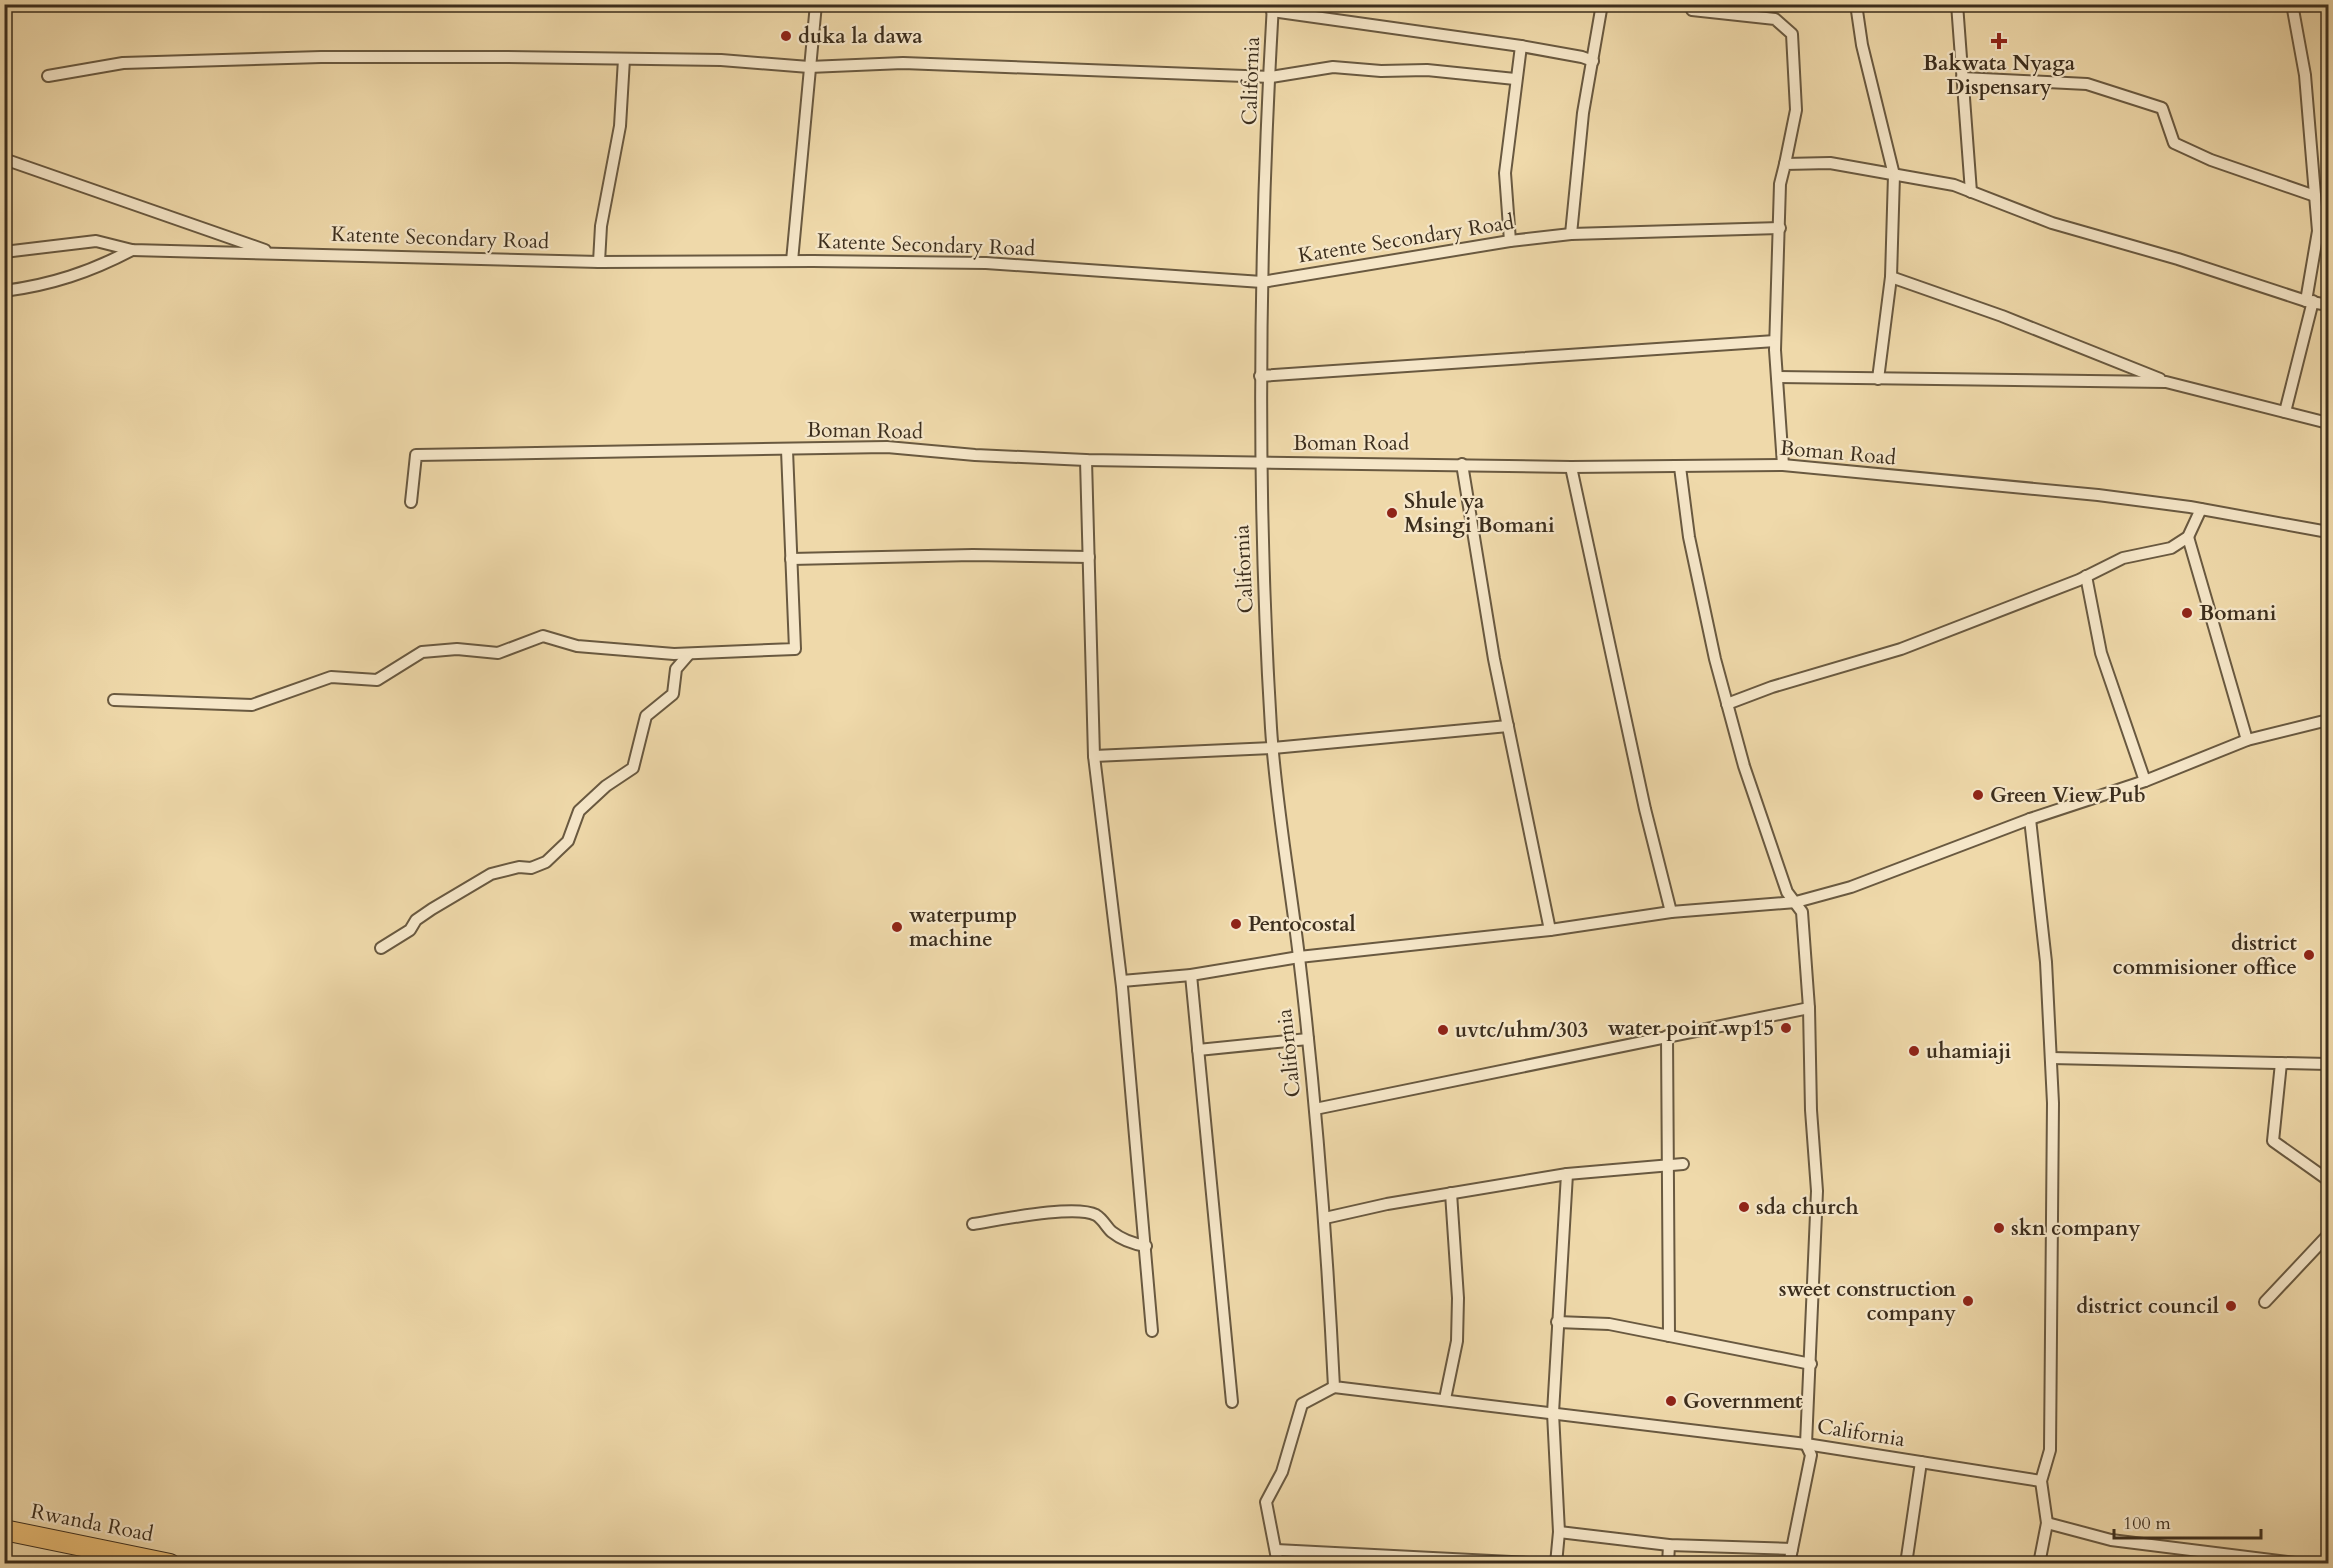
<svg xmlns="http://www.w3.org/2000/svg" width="2333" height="1568" font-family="Cardo,serif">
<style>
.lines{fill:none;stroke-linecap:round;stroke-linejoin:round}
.street-casing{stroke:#695940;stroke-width:14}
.highway-casing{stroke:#3c2e1d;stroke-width:22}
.street{stroke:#f5e6c8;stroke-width:10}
.highway{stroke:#e8bc75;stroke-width:20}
.poi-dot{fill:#8f2418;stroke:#f5e6c8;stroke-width:2}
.labels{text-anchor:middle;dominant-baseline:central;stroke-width:4.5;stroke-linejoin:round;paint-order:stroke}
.poi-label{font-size:21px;font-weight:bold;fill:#3c2e1d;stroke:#f5e6c8;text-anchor:start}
.street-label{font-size:21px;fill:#3c2e1d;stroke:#f5e6c8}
</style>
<rect width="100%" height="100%" fill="#efd9aa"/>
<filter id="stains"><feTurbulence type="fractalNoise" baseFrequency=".00333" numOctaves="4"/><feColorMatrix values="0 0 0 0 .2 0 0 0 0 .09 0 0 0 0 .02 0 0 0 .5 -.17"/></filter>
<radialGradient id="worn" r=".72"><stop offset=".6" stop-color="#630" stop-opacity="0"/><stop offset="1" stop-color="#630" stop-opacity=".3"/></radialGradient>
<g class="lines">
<defs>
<g id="street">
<path d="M1273 4C1259 246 1256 487 1271 728 1276 805 1290 881 1299 957 1316 1100 1327 1243 1334 1387L1806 1444 2041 1481"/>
<path d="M1693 4 1692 10 1775 19 1792 34 1796 110 1785 164"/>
<path d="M1856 4 1862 45 1894 175 1891 277 1878 379"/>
<path d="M1957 4 1971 192"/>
<path d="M2292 4 2305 75 2318 231 2306 301"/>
<path d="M1272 11 1521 46 1582 57 1593 61"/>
<path d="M48 76 123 63 321 57H502L721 60 809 67 903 63 1271 77 1333 67 1381 71 1427 70 1515 79"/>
<path d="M1962 78 2087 84 2162 108 2174 143 2211 160 2315 196"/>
<path d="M4 159 265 250"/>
<path d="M1571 234 1583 113 1602 4"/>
<path d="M1510 241 1505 173 1521 46"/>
<path d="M4 252 96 241 132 250 599 262 813 261 986 263 1262 282 1510 241 1571 234 1780 228"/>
<path d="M792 261 816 4"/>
<path d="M599 262 601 226 620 126 624 59"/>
<path d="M1891 277 2002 316 2160 379"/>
<path d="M4 291C51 285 90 272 132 250"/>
<path d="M1260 376 1775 341"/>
<path d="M1777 377 2166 382 2328 423"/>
<path d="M2285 412 2313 301"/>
<path d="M1086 460 1094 756 1122 987 1152 1331"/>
<path d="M1462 464 1494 659 1550 930"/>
<path d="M1783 465 1775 350 1780 184 1785 164 1830 163 1954 185 2052 223 2178 259 2306 301 2328 305"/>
<path d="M1571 467 1645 809 1671 912"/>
<path d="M1680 467 1689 537 1715 659 1744 766 1787 892 1802 912 1809 1008 1811 1110 1817 1191 1806 1444 1811 1455 1789 1564"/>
<path d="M411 502 416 455 887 447 975 455 1086 460 1571 467 1783 465 2098 495 2190 507 2328 532"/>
<path d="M2188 537 2247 740"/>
<path d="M791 559 973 555 1089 557"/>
<path d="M2086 576 2101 653 2145 781"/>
<path d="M114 700 252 705 331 677 377 680 422 652 457 649 498 653 543 636 577 646 674 654 795 649 787 450"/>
<path d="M1727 704 1772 687 1901 649 2079 580 2123 558 2171 548 2188 537 2201 509"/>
<path d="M1094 756 1273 748 1508 726"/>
<path d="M2030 819 2046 962 2053 1103 2050 1450 2041 1481 2047 1523 2039 1564"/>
<path d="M381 948 410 930 416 920 432 909 491 874 519 867 531 868 546 862 568 841 579 811 606 786 633 768 646 716 673 694 676 669 689 654"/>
<path d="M1191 975 1232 1402"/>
<path d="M1122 981 1191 975 1299 957 1550 930 1671 912 1796 902 1851 887 2030 819 2145 781 2247 740 2328 720"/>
<path d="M1667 1036 1669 1336"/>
<path d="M1198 1050 1308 1039"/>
<path d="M2051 1058 2328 1064"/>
<path d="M2281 1063 2273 1141 2328 1180"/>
<path d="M1315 1109 1809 1008"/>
<path d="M1325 1218 1387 1204 1567 1174 1683 1164"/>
<path d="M973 1224C999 1220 1075 1204 1096 1215 1103 1219 1107 1228 1112 1232 1122 1240 1134 1244 1146 1246"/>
<path d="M2265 1302 2328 1235"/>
<path d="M1557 1322 1609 1324 1811 1364"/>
<path d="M1445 1399 1457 1341 1458 1298 1451 1193"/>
<path d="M2047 1523 2111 1540 2303 1564"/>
<path d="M1559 1532 1669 1545 1792 1549"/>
<path d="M1276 1550 1550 1564"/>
<path d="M1278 1564 1266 1502 1282 1472 1302 1404 1334 1387"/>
<path d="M1556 1564 1559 1532 1553 1413 1567 1174"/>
<path d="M1668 1564 1669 1545"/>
<path d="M1906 1564 1921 1462"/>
</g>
<path id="highway" d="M4 1530 170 1564"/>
</defs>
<use href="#street" class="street-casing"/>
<use href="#highway" class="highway-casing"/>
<use href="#street" class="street"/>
<use href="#highway" class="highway"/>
</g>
<g class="poi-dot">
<circle cx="786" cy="36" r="6"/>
<path d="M1996 32h6v6h6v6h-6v6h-6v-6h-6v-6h6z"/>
<circle cx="1392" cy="513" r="6"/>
<circle cx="2187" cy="613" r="6"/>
<circle cx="1978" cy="795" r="6"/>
<circle cx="1236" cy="924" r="6"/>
<circle cx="897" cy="927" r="6"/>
<circle cx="2309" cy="955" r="6"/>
<circle cx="1786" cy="1028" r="6"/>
<circle cx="1443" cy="1030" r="6"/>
<circle cx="1914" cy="1051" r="6"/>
<circle cx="1744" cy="1207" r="6"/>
<circle cx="1999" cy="1228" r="6"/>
<circle cx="1968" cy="1301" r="6"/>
<circle cx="2231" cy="1306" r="6"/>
<circle cx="1671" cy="1401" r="6"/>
</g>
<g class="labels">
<g class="poi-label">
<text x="798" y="36">duka la dawa</text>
<text x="1999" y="63" text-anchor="middle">Bakwata Nyaga<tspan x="1999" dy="24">Dispensary</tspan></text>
<text x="1404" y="501">Shule ya<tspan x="1404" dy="24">Msingi Bomani</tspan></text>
<text x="2199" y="613">Bomani</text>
<text x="1990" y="795">Green View Pub</text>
<text x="909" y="915">waterpump<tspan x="909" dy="24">machine</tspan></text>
<text x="1248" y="924">Pentocostal</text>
<text x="2297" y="943" text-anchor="end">district<tspan x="2297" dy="24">commisioner office</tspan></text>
<text x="1774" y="1028" text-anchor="end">water point wp15</text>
<text x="1455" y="1030">uvtc/uhm/303</text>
<text x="1926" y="1051">uhamiaji</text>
<text x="1756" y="1207">sda church</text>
<text x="2011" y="1228">skn company</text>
<text x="1956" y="1289" text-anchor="end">sweet construction<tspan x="1956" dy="24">company</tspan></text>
<text x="2219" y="1306" text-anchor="end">district council</text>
<text x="1683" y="1401">Government</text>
</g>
<g class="street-label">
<text transform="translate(1251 81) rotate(-88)">California</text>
<text transform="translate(440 238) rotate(2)">Katente Secondary Road</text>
<text transform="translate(1406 239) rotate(-9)">Katente Secondary Road</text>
<text transform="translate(926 245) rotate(2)">Katente Secondary Road</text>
<text transform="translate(865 431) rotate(1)">Boman Road</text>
<text x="1351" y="443">Boman Road</text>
<text transform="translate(1838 453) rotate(5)">Boman Road</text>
<text transform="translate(1244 569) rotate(-93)">California</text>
<text transform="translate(1289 1053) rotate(-96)">California</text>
<text transform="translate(1861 1433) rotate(9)">California</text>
<text transform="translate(92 1523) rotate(11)">Rwanda Road</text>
</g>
</g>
<rect width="2333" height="1568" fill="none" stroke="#efd9aa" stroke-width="24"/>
<rect x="6" y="6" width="2321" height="1556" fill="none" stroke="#3c2e1d" stroke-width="3"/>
<rect x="12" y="12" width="2309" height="1544" fill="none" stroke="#3c2e1d" stroke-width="1.5"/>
<path d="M2114 1529v9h147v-9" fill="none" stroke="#3c2e1d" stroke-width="3"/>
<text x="2123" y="1529" font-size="18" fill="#3c2e1d" stroke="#f5e6c8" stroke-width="4.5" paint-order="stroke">100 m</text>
<rect width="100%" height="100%" filter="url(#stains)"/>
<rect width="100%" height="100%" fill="url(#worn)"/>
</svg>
